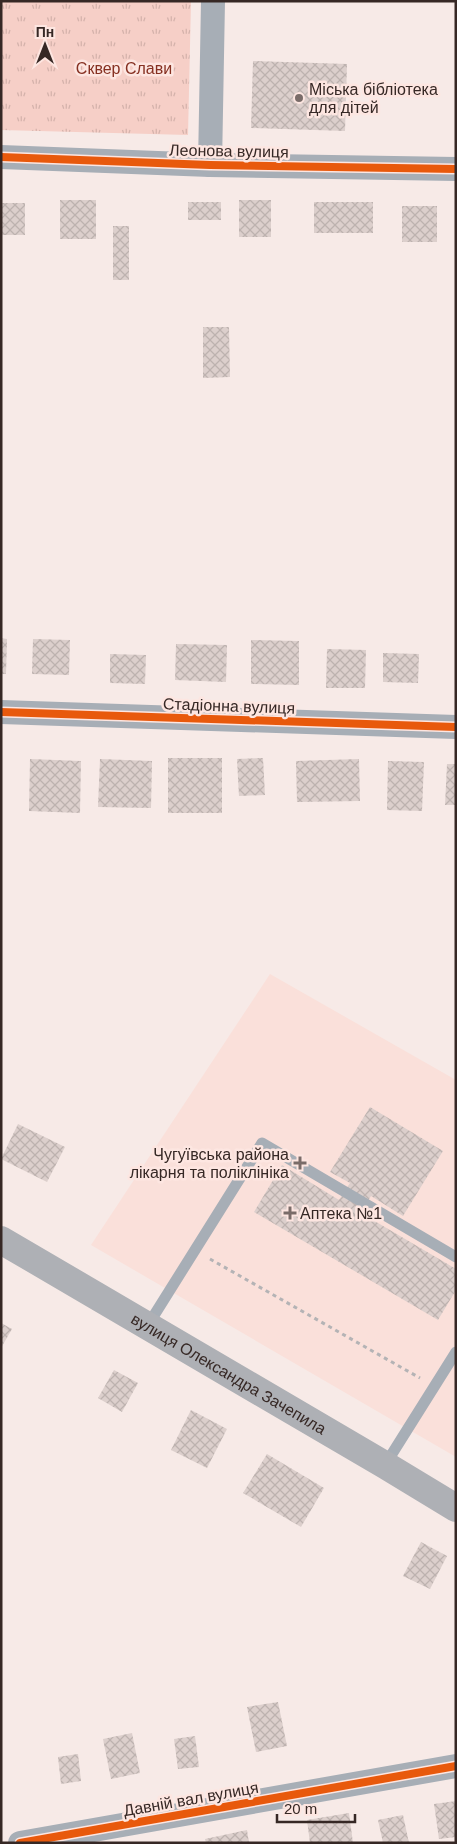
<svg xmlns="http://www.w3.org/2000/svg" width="457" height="1844" font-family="Arial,sans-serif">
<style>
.built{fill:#fae0da}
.park{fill:url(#park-tufts)}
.building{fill:url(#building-cross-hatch)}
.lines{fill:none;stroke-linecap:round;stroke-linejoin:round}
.path{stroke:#b4b3b5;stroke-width:3;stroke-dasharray:4 4;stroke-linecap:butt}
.service{stroke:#a7aeb6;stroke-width:11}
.minor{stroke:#a7aeb6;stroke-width:24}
.primary{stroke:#aeb0b5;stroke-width:28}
.cycleway-casing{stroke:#fde6e1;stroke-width:11}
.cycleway{stroke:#e8590c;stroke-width:8}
.poi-dot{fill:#7a6c69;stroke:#fde6e1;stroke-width:2}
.labels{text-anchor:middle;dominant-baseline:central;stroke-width:5;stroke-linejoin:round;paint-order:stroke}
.park-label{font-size:16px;fill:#863021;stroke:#fde6e1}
.poi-label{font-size:16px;fill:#362825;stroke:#fde6e1;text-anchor:start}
.street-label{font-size:16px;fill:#362825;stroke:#fde6e1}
</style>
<defs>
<pattern id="park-tufts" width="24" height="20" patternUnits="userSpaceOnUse" patternTransform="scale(1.25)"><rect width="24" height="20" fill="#f6cfc7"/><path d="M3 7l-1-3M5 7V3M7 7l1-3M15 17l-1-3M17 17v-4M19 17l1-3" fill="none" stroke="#d4b2ab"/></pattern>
<pattern id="building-cross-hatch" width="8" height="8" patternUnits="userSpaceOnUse" patternTransform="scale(1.25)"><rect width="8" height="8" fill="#dccfcc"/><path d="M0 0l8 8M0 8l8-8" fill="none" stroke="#bdb2af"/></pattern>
</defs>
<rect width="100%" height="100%" fill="#f7eae7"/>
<path class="built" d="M270 974 456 1080V1457L91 1245Z"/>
<path class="park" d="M1 1H191L188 135 1 130Z"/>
<g class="building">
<path d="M253 61 347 64 345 131 251 128Z"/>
<rect x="60" y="200" width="36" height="39"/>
<rect x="239" y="200" width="32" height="37"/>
<rect x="188" y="202" width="33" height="18"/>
<rect x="314" y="202" width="59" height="31"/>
<rect x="1" y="203" width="24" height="32"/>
<rect x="402" y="206" width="35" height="36"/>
<rect x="113" y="226" width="16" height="54"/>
<path d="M203 327H229L230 377 203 378Z"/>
<path d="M1 638 7 639 6 674H1Z"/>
<path d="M33 639 70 640 69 675 32 674Z"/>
<path d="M251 640 299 641V685L251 684Z"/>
<path d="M176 644 227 645 226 682 175 680Z"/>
<path d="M327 649 366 650 365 688H326Z"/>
<path d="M383 653 419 654 418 683 383 682Z"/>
<path d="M110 654 146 655 145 684 110 683Z"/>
<rect x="168" y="758" width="54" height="55"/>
<path d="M263 758 265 795 239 796 237 759Z"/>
<path d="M30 759 81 761 80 813 29 811Z"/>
<path d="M100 759 152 761 151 808 98 807Z"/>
<path d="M359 759 360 801 297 802 296 761Z"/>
<path d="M388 761 424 762 422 811 387 810Z"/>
<path d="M447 764H456V805H445Z"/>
<path d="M370 1107 443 1151 403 1216 371 1196 361 1213 456 1269V1290L438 1320 254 1212 282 1165 339 1200 350 1183 330 1172Z"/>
<path d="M18 1124 65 1147 47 1182 1 1159Z"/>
<path d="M1 1323 12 1329 1 1348Z"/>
<path d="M114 1370 138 1383 122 1412 98 1398Z"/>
<path d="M191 1410 227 1429 207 1468 171 1450Z"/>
<path d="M267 1454 324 1488 301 1527 243 1493Z"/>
<path d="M421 1542 447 1556 430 1589 403 1576Z"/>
<path d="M278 1702 287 1746 256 1752 247 1707Z"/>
<path d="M132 1733 140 1773 111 1779 103 1739Z"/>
<path d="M195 1736 199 1767 178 1769 174 1739Z"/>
<path d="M78 1754 81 1781 61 1784 58 1757Z"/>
<path d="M456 1801V1837L439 1839 434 1804Z"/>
<path d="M349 1813 353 1843H310L307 1820Z"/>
<path d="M403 1815 409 1843H383L378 1820Z"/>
<path d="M247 1830 249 1843H206L205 1839Z"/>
</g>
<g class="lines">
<path class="path" d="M210 1259 420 1378"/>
<g class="service">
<path d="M148 1325 262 1143 456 1257"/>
<path d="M385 1465 456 1352"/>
</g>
<g class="minor">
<path d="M1 157 210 165 456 169"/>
<path d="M210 165 213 1"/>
<path d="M1 712 456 727"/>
<path d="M20 1843 456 1766"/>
</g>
<path class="primary" id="s1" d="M1 1240 385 1465 456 1508"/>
<defs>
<g id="cycleway">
<path d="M1 157 210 165 456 169"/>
<path d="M1 712 456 727"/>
<path d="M20 1843 456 1766"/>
</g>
</defs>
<use href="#cycleway" class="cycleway-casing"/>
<use href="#cycleway" class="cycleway"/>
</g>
<g class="poi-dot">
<circle cx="299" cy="98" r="5"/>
<path d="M297.5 1155.5h5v5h5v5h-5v5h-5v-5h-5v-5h5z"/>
<path d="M287.5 1205.5h5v5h5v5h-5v5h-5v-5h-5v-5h5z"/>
</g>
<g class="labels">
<g class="park-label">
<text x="124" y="68">Сквер Слави</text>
</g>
<g class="poi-label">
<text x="309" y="89">Міська бібліотека<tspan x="309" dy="18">для дітей</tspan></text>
<text x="289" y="1154" text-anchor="end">Чугуївська района<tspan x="289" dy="18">лікарня та поліклініка</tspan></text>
<text x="300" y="1213">Аптека №1</text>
</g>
<g class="street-label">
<text transform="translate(229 151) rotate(1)">Леонова вулиця</text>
<text transform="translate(229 706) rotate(2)">Стадіонна вулиця</text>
<text stroke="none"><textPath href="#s1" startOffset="264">вулиця Олександра Зачепила</textPath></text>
<text transform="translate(191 1799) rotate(-10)">Давній вал вулиця</text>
</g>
</g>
<rect width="457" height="1844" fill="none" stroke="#362825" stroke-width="5"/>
<g transform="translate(45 45)" stroke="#fde6e1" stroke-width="4" paint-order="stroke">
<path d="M0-4L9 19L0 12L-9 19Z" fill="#362825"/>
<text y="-8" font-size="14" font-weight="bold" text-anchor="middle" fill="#362825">Пн</text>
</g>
<path d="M277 1814v8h78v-8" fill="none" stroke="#362825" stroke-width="2.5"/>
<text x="284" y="1814" font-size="15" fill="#362825" stroke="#fde6e1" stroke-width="4" paint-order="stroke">20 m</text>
</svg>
